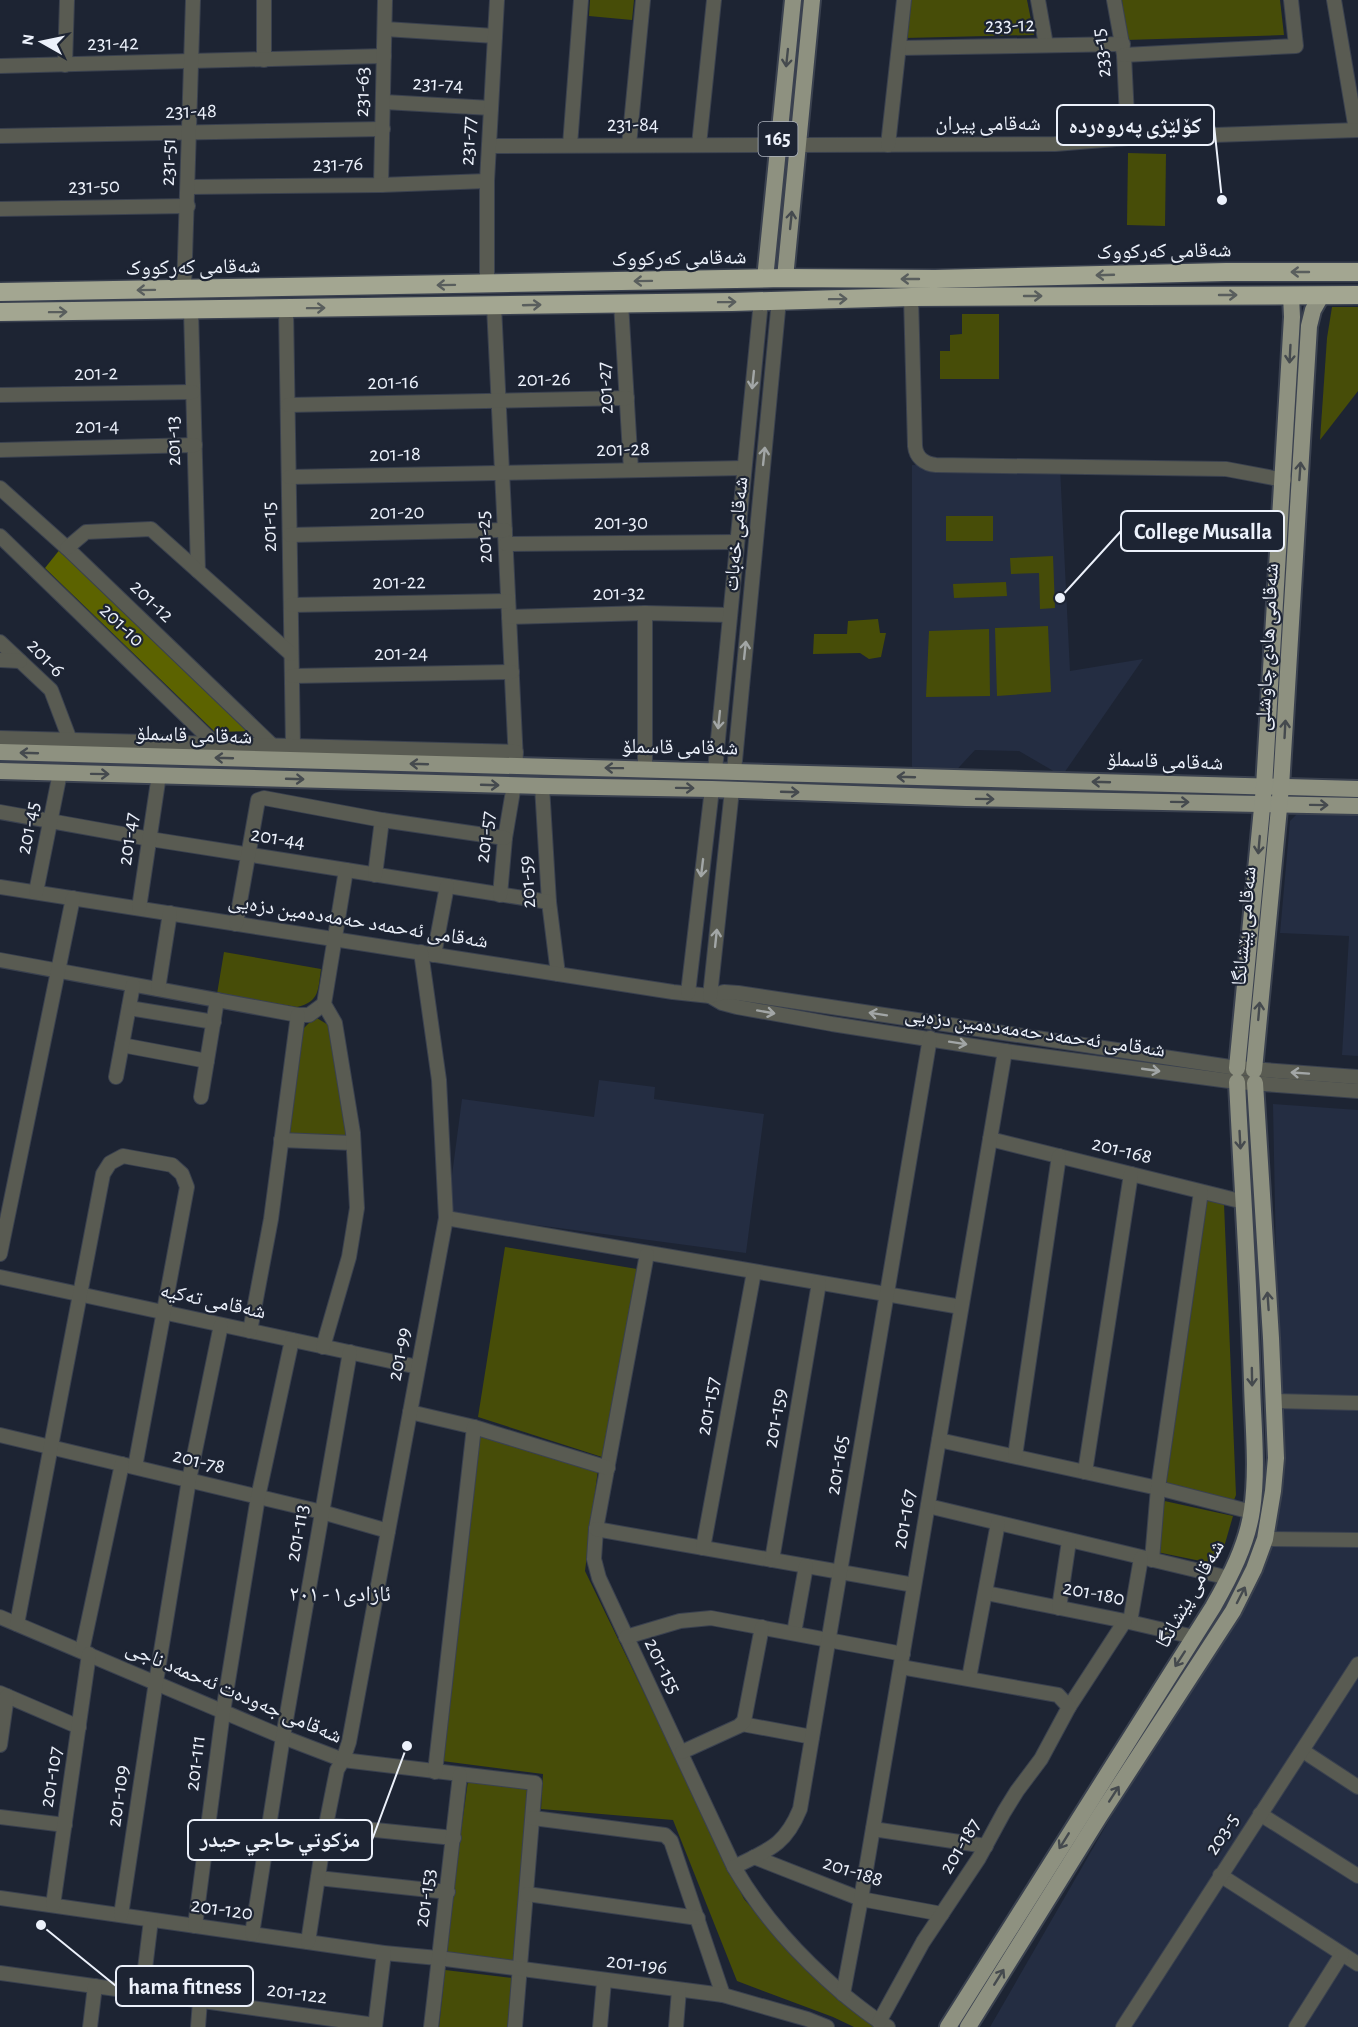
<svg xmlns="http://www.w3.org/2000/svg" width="1358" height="2027" font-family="'Alegreya Sans','Noto Naskh Arabic',sans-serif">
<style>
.built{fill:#242d42}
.green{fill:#474d08}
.forest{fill:#5c6300}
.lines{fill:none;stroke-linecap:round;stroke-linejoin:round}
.minor-casing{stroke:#3a414f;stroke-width:16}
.major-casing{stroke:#3a414f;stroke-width:20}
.highway-casing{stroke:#3a414f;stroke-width:21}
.minor{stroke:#595b52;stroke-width:14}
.major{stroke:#8e9180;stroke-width:16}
.highway{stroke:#a3a691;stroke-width:18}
.oneway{stroke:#454a4e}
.oneway2{stroke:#595e5d}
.oneway3{stroke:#a2a6a6}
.labels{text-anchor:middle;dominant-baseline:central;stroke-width:4.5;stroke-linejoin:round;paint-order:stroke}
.shield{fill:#1d2433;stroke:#aeb4bf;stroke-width:1.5}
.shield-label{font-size:20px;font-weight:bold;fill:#ecf1fb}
.street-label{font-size:21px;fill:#ecf1fb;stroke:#1d2433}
.neighbourhood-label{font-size:22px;fill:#ecf1fb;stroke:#1d2433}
.leader{fill:none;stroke:#ecf1fb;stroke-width:2}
.callout-dot{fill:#ecf1fb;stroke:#1d2433;stroke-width:2}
.callout{fill:#1d2433;stroke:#ecf1fb;stroke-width:2}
.callout-label{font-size:22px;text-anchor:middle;font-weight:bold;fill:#ecf1fb}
</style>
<rect width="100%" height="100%" fill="#1d2433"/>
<g class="built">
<path d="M912 465 1060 467 1070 671 1143 659 1062 776 1019 751 975 750 949 778 914 777 912 766Z"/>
<path d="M1298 813 1358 814V1056L1342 1055 1349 936 1280 933 1290 821Z"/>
<path d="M599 1080 655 1087 654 1099 764 1114 746 1253 447 1213 462 1099 594 1117Z"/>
<path d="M1273 1104 1358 1110V2027H990L1255 1567 1273 1491 1276 1261Z"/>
</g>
<g class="green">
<path d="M590 0H634L632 20 589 16Z"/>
<path d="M911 0H1027L1034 35 905 38Z"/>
<path d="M1122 0H1280L1284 35 1126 40Z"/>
<path d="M1128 153 1166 154 1165 226 1127 225Z"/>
<path d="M1332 307H1358V391L1320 440 1327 338Z"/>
<path d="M962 314H999V379H940V351H950V335L962 334Z"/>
<rect x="946" y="516" width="47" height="25"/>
<path d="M1053 556 1055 608 1040 609 1039 573 1011 574 1010 558Z"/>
<path d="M1006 582 1007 596 954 598 953 584Z"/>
<path d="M878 619 880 633H886L881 657 869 659 860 653 813 654 814 634H847L848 621Z"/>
<path d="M1048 626 1051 692 997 696 995 628Z"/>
<path d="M989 629 990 696 926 697 929 631Z"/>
<path d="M224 952 321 969C318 989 320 1002 297 1007L217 994Z"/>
<path d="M315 1017 330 1026 347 1137 287 1135 299 1033Z"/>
<path d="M1206 1200 1224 1204 1236 1495 1234 1500 1160 1482Z"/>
<path d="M505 1247 637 1269 602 1457 478 1417Z"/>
<path d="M476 1429 598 1469 585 1571 744 1899 798 1961 878 2027H854L833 2017 737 1981 673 1820 541 1809 543 1774 442 1761Z"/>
<path d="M1160 1500 1233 1516 1224 1547 1215 1564 1157 1552Z"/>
<path d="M468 1781 529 1788 517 1961 444 1952Z"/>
<path d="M445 1970 513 1978 508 2027H439Z"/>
</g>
<path class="forest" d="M61 548 255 731 215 732 45 568Z"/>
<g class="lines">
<defs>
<g id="minor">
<path d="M1038 0 1046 45"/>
<path d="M1114 0 1124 55 1128 138"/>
<path d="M1334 0 1356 130"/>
<path d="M385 29 495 36"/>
<path d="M899 48 1123 44"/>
<path d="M1124 55 1296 46 1291 0"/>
<path d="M264 60V0"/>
<path d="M65 65 67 0"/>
<path d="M0 66 384 56"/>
<path d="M384 102 491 108"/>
<path d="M0 136 383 129"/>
<path d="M570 145 581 0"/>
<path d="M629 145 643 0"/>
<path d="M699 145 714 0"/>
<path d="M798 145 1055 144 1128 138 1358 130"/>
<path d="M888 145 904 0"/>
<path d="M489 146 777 145"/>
<path d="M381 185 385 0"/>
<path d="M189 187 381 185 487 181"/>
<path d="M0 209 188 206"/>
<path d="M487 284V181L497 0"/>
<path d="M184 289 193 0"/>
<path d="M911 297 915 446C916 457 924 464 936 465L1226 469 1284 480"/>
<path d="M621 303 631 470"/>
<path d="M494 306 516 761"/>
<path d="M286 308 293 746"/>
<path d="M191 310 198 571"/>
<path d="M0 395 193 392"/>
<path d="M288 405 627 398"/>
<path d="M0 450 195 445"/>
<path d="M289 477 744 468"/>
<path d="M0 488 67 548 273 746"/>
<path d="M290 535 505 530"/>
<path d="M0 536 215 744"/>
<path d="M506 544 737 542"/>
<path d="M67 548 86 532 151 529 291 654"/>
<path d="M291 605 508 601"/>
<path d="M509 617 645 613 730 615"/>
<path d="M0 642 51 690 70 740"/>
<path d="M0 660 20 661"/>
<path d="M292 676 512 672"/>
<path d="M0 738 516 752"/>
<path d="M645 769V613"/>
<path d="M715 770 761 301"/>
<path d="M734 771 779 300"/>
<path d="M542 786 549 902 558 974"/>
<path d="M0 812 150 839 549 902"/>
<path d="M375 875 382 820"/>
<path d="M0 887 673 992 710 996 722 1003 737 1007 832 1024 1005 1051 1237 1082 1358 1091"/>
<path d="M36 892 60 773"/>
<path d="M500 895 505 838 514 785"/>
<path d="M139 908 159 775"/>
<path d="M236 924 258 800 264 798 382 820 505 838"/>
<path d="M434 955 447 886"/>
<path d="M0 960 298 1015H309L324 1004"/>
<path d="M158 989 170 913"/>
<path d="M688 993 712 789"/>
<path d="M710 996 724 992 738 993 1237 1068 1358 1077"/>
<path d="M710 996 732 790"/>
<path d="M129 1008 214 1022"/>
<path d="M122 1045 207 1061"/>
<path d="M116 1077 133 985"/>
<path d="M201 1097 217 1000"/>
<path d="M990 1139 1244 1202"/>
<path d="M281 1140 353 1143"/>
<path d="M446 1218 961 1307"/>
<path d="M0 1254 73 898"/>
<path d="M647 1254 596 1529 594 1559 599 1578 734 1867C763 1917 799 1956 843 1994 858 2006 871 2017 888 2027"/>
<path d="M0 1277 418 1367"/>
<path d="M250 1331 271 1219 298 1015"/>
<path d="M323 1347 349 1257 357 1208 353 1133 335 1023 324 1004 346 870"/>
<path d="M1274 1401 1358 1403"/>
<path d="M410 1412 474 1427 608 1468"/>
<path d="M0 1435 322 1512 388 1531"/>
<path d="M939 1440 1158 1488 1252 1512"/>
<path d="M1015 1456 1059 1156"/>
<path d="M1085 1472 1131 1174"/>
<path d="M928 1506 1229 1578"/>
<path d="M596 1529 914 1585"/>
<path d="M1265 1539 1358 1540"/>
<path d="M703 1548 754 1272"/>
<path d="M772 1560 819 1283"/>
<path d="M1152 1560 1158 1488 1201 1192"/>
<path d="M986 1593 1125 1621 1194 1637"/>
<path d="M1059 1608 1069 1541"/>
<path d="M0 1617 283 1737 343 1760 535 1783 515 2027"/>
<path d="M1130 1622 1141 1558"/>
<path d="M17 1624 103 1174 110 1163 123 1156 172 1165 182 1174 187 1187 135 1467"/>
<path d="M794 1633 806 1566"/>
<path d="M626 1637 680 1621 711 1618 903 1654"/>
<path d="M82 1651 122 1464"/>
<path d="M969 1678 998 1523"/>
<path d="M0 1693 79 1727"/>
<path d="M1069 1707 1125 1621"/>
<path d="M742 1724 812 1737"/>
<path d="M0 1745 7 1696"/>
<path d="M1303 1751 1358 1787"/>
<path d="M682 1752 739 1726 744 1721 762 1627"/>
<path d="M435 1772 474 1427"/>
<path d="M1260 1814 1358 1876"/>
<path d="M0 1817 65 1825"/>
<path d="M533 1818 665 1835 671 1841 723 1995"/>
<path d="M326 1825 454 1838"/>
<path d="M873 1829 986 1846"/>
<path d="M754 1857 861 1899 942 1914"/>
<path d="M734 1867C768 1850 785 1846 800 1809L930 1038"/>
<path d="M1220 1875 1358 1964"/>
<path d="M318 1878 448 1892"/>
<path d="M527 1894 698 1918"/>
<path d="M0 1898 384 1953 438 1958 723 1995 807 2019 827 2027"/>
<path d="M53 1905 89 1654"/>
<path d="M121 1915 156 1682 189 1480 221 1325"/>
<path d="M195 1926 223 1712 258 1497 292 1340"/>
<path d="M252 1934 283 1737 350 1352"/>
<path d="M308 1942 326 1825 337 1770 343 1760 349 1742 446 1218 439 1080 421 952"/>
<path d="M0 1973 375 2025"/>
<path d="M142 1993 151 1920"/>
<path d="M843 1994 861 1899 1005 1051"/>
<path d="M879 2022 923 1942 979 1858 1004 1812 1017 1791 1041 1759 1069 1707 1058 1695 901 1667"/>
<path d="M90 2027 95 1986"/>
<path d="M198 2027 200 2001"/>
<path d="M375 2027 384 1953"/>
<path d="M431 2027 460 1775"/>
<path d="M600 2027 604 1981"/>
<path d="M676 2027 679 1990"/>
<path d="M1123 2027 1358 1664"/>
<path d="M1296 2027 1342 1954"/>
</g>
<g id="major">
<path d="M785 278 812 0"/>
<path d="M765 279 793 0"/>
<path d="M0 752 1358 789"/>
<path d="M0 771 542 786 712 789 966 798 1358 806"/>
<path d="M1237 1068 1264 787 1292 317 1291 295"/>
<path d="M1254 1070 1281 787 1309 326 1313 310 1321 296"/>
<path d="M948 2027 1213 1607C1230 1577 1247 1545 1252 1510 1258 1469 1253 1425 1252 1383 1249 1282 1242 1182 1237 1082"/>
<path d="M968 2027 1099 1817 1233 1611 1254 1569 1265 1539 1273 1491 1276 1458 1271 1338 1255 1083"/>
</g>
<g id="highway">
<path d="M0 292 785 278 935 279 1226 272H1358"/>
<path d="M0 312 732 302 911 297 1358 295"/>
</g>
</defs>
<use href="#minor" class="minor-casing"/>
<use href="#major" class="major-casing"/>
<use href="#highway" class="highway-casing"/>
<use href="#minor" class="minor"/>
<use href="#major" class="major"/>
<use href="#highway" class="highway"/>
</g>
<defs><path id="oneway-shaft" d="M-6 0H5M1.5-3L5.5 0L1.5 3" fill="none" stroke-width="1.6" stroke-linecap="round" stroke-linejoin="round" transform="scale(1.5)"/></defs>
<g class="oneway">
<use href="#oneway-shaft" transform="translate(787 58) rotate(96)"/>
<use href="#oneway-shaft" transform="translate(791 220) rotate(-84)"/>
<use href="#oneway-shaft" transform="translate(1290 354) rotate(93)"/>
<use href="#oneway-shaft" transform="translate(1300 471) rotate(-86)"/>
<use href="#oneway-shaft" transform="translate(1285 729) rotate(-87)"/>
<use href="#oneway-shaft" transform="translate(29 753) rotate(-178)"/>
<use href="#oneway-shaft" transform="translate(224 758) rotate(-178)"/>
<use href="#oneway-shaft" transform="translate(419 764) rotate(-178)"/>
<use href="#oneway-shaft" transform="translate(614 768) rotate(-179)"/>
<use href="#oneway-shaft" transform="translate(100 774) rotate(1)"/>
<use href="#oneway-shaft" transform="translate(906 777) rotate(-178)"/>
<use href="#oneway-shaft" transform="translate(295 779) rotate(2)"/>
<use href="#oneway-shaft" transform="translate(1101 782) rotate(-178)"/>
<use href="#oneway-shaft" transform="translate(490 785) rotate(2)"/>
<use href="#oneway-shaft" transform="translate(685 788) rotate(1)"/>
<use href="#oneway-shaft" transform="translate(790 792) rotate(2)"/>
<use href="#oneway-shaft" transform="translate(985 799) rotate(1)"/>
<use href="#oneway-shaft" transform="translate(1180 802) rotate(1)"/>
<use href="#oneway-shaft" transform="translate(1319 805) rotate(1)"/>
<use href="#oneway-shaft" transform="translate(1259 845) rotate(95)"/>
<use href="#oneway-shaft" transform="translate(1259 1011) rotate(-85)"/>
<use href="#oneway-shaft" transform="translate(1240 1140) rotate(87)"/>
<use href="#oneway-shaft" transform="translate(1268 1301) rotate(-94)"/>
<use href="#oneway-shaft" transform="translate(1252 1377) rotate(89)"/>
<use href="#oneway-shaft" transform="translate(1241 1595) rotate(-63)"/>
<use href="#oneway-shaft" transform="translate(1180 1659) rotate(123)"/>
<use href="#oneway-shaft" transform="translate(1114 1794) rotate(-57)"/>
<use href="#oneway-shaft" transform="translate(1064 1841) rotate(122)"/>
<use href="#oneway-shaft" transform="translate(999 1977) rotate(-58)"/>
</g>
<g class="oneway2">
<use href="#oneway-shaft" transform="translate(1300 272) rotate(180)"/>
<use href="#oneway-shaft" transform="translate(1105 275) rotate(178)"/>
<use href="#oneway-shaft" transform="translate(910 279) rotate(-180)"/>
<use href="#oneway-shaft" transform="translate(643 281) rotate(179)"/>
<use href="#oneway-shaft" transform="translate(446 285) rotate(179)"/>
<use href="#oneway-shaft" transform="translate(146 290) rotate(179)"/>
<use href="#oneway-shaft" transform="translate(1228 295)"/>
<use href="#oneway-shaft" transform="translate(1033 296)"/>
<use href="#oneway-shaft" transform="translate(838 299) rotate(-1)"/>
<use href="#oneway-shaft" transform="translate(727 302) rotate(-1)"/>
<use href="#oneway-shaft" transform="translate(532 305) rotate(-2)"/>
<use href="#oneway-shaft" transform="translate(316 308) rotate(-1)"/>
<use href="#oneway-shaft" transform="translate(58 312) rotate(-1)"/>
</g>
<g class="oneway3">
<use href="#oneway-shaft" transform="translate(753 380) rotate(96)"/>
<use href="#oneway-shaft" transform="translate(764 456) rotate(-84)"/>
<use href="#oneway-shaft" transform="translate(745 650) rotate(-84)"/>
<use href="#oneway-shaft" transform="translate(719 720) rotate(96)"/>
<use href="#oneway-shaft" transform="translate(702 868) rotate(97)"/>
<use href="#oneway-shaft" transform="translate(716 938) rotate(-84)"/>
<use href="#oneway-shaft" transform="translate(766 1012) rotate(10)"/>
<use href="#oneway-shaft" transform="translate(878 1014) rotate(-171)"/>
<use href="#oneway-shaft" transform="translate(958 1043) rotate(9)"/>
<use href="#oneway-shaft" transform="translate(1151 1070) rotate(8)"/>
<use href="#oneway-shaft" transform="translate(1300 1073) rotate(-176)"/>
</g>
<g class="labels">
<rect class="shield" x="758.5" y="122" width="39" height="34" rx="4.5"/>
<g class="shield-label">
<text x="778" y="139">165</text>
</g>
<g class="street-label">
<text transform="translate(1010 25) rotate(-1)">233-12</text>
<text transform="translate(113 43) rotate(-1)">231-42</text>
<text transform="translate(1101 53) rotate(-97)">233-15</text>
<text transform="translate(438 84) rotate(3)">231-74</text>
<text transform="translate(362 92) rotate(-89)">231-63</text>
<text transform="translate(191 111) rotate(-1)">231-48</text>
<text x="988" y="123">شەقامی پیران</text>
<text x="633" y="124">231-84</text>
<text transform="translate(468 141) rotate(-87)">231-77</text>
<text transform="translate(168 162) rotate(-88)">231-51</text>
<text transform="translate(338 164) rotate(-1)">231-76</text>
<text transform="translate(94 186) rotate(-1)">231-50</text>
<text transform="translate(1164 251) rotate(-1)">شەقامی کەرکووک</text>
<text transform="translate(679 258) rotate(-1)">شەقامی کەرکووک</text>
<text transform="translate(193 267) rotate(-1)">شەقامی کەرکووک</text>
<text transform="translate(96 373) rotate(-1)">201-2</text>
<text transform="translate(544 379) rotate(-1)">201-26</text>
<text transform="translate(393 382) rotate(-1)">201-16</text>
<text transform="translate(605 388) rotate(-93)">201-27</text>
<text transform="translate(97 426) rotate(-1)">201-4</text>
<text transform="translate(173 441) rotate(-92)">201-13</text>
<text transform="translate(623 449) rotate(-1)">201-28</text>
<text transform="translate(395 454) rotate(-1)">201-18</text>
<text transform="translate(397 512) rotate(-1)">201-20</text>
<text x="621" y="522">201-30</text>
<text transform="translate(269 527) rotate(-91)">201-15</text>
<text transform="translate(736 534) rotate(-85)">شەقامی خەبات</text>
<text transform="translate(484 537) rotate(-93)">201-25</text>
<text transform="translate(399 582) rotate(-1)">201-22</text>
<text transform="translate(619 593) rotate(-1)">201-32</text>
<text transform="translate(152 601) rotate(44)">201-12</text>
<text transform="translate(122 625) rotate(44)">201-10</text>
<text transform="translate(1267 647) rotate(-87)">شەقامی هادی چاوشلی</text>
<text transform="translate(401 653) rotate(-1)">201-24</text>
<text transform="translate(46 658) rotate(46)">201-6</text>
<text transform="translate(194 735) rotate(2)">شەقامی قاسملۆ</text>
<text transform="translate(680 747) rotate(1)">شەقامی قاسملۆ</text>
<text transform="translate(1165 761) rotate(2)">شەقامی قاسملۆ</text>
<text transform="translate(28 828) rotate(-79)">201-45</text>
<text transform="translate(485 837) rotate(-83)">201-57</text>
<text transform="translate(278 838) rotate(9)">201-44</text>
<text transform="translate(128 839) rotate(-82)">201-47</text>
<text transform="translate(527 882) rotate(-94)">201-59</text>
<text transform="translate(358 921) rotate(9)">شەقامی ئەحمەد حەمەدەمین دزەیی</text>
<text transform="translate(1244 926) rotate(-85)">شەقامی پێشانگا</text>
<text transform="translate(1035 1032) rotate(8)">شەقامی ئەحمەد حەمەدەمین دزەیی</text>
<text transform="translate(1122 1150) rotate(14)">201-168</text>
<text transform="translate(213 1301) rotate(12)">شەقامی تەکیە</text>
<text transform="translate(399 1354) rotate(-79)">201-99</text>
<text transform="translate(708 1406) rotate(-80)">201-157</text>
<text transform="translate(775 1418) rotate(-80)">201-159</text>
<text transform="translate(199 1461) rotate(14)">201-78</text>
<text transform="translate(837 1465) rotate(-81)">201-165</text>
<text transform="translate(904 1519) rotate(-80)">201-167</text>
<text transform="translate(297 1533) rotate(-80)">201-113</text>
<text transform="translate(1094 1593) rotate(11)">201-180</text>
<text transform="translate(1190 1594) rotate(-61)">شەقامی پێشانگا</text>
<text transform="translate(663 1666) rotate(64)">201-155</text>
<text transform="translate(234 1692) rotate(23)">شەقامی جەودەت ئەحمەد ناجی</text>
<text transform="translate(195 1763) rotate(-83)">201-111</text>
<text transform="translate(51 1777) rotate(-81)">201-107</text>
<text transform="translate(118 1796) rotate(-82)">201-109</text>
<text transform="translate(1222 1834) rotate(-57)">203-5</text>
<text transform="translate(960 1846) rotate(-59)">201-187</text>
<text transform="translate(853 1871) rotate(18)">201-188</text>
<text transform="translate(425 1898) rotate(-82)">201-153</text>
<text transform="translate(222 1909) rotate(8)">201-120</text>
<text transform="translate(637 1964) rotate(7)">201-196</text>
<text transform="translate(297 1993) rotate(8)">201-122</text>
</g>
<g class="neighbourhood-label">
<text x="340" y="1594">ئازادی١ - ٢٠١</text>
</g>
</g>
<path class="leader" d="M1222 200L1214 125M1060 598L1121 531M407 1746L372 1840M41 1925L116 1986"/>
<g class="callout-dot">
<circle cx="1222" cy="200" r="6"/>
<circle cx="1060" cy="598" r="6"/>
<circle cx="407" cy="1746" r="6"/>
<circle cx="41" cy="1925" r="6"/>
</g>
<g class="callout">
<rect x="1057" y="105" width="157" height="40" rx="6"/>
<rect x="1121" y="511" width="163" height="40" rx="6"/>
<rect x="188" y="1820" width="184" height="40" rx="6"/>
<rect x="116" y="1966" width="137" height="40" rx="6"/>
</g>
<g class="callout-label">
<text x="1135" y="133">کۆلێژی پەروەردە</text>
<text x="1203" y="539">College Musalla</text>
<text x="280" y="1847">مزكوتي حاجي حيدر</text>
<text x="185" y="1994">hama fitness</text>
</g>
<g transform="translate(42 42) rotate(279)" stroke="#1d2433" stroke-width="4.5" paint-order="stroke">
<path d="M0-4.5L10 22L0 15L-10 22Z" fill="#ecf1fb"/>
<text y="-9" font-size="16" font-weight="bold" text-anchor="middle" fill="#ecf1fb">N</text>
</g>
</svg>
